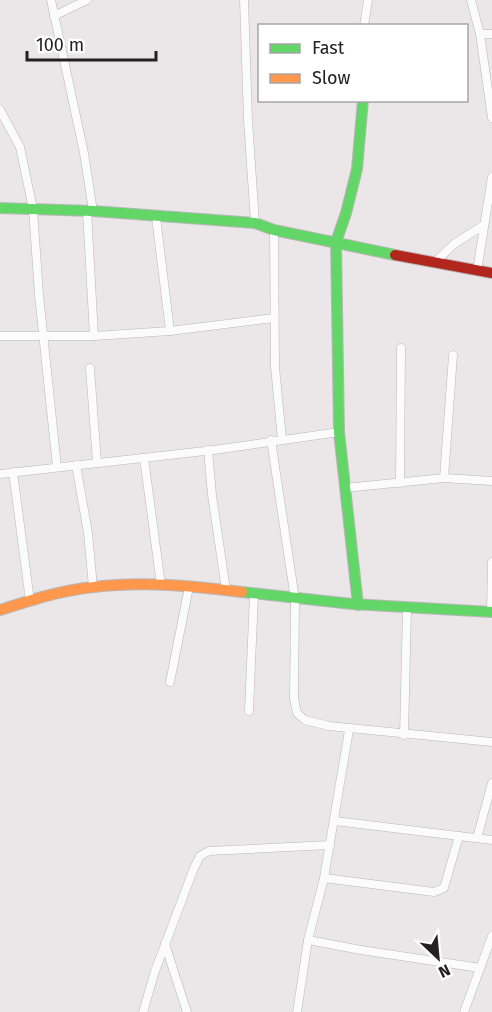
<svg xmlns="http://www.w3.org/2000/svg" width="492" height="1012" font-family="'Fira Sans',sans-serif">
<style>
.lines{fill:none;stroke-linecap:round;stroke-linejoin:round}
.street-casing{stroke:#b9b7b8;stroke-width:9}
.fast-casing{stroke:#b9b7b8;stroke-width:12}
.slow-casing{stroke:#b9b7b8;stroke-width:12}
.jam-casing{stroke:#b9b7b8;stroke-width:12}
.street{stroke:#fcfbfc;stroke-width:8}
.fast{stroke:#63d668;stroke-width:10}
.slow{stroke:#ff974d;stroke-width:10}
.jam{stroke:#b3261e;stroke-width:10}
</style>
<rect width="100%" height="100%" fill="#ebe7e9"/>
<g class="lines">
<defs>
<g id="street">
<path d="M51 0 84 153 93 211"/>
<path d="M244 0 248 120 255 223"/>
<path d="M471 0 480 34 492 118"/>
<path d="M54 16 87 0"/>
<path d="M364 26 368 0"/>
<path d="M480 34H492"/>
<path d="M0 110 20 147 33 209 39 295 57 467"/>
<path d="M87 211 94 336"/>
<path d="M156 217 170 331"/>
<path d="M274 230 275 367 282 439"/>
<path d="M434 263 454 244 484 225"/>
<path d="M477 271 492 177"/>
<path d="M0 336H94L170 331 274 318"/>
<path d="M90 368 97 463"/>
<path d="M271 440 295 599 294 699 297 713 305 720 329 726 492 742"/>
<path d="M208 450 212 495 226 590"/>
<path d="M144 458 161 585"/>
<path d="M76 465 88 533 93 587"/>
<path d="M13 472 30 601"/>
<path d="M0 474 214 450 339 432"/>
<path d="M444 478 453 355"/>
<path d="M400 483 401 348"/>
<path d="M345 488 444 478 492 481"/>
<path d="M491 612 492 562"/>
<path d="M170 682 189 587"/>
<path d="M249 711 254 594"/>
<path d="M404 735 407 608"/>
<path d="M335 821 492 840"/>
<path d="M477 838 492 783"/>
<path d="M324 878 434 892 444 888 459 836"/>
<path d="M308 940 361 950 480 968"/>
<path d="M165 944 187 1012"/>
<path d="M143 1012 155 971 194 868 200 856 209 851 330 845"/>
<path d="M297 1012 308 940 324 878 349 730"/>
<path d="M464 1012 492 936"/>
</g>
<g id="fast">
<path d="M0 208 93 211 255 223 274 230 395 255"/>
<path d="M242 592 352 604 492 612"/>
<path d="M358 605 339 432 336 242 346 213 357 169 363 100"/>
</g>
<path id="slow" d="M0 610C31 600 62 590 94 587 144 581 193 586 242 592"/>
<path id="jam" d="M395 255 492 273"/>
</defs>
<use href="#street" class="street-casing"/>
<use href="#fast" class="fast-casing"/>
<use href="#slow" class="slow-casing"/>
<use href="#jam" class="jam-casing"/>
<use href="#street" class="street"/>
<use href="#fast" class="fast"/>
<use href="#slow" class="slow"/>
<use href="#jam" class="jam"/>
</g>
<rect x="258" y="24" width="210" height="78" fill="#ffffff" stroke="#a7a6a7" stroke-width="1.5"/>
<rect x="270" y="44" width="30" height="9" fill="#63d668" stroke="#a7a6a7" stroke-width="1.5"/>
<text x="312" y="54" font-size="18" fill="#232122">Fast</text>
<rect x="270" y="74" width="30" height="9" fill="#ff974d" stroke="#a7a6a7" stroke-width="1.5"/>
<text x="312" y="84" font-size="18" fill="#232122">Slow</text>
<g transform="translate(438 958) rotate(154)" stroke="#ffffff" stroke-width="4.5" paint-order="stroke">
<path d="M0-4.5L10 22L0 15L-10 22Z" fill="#232122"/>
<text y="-9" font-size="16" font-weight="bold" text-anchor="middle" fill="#232122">N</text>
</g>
<path d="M27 51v9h129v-9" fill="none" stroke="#232122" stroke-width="3"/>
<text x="36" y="51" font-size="18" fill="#232122" stroke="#ffffff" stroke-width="4.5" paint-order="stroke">100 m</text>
</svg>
